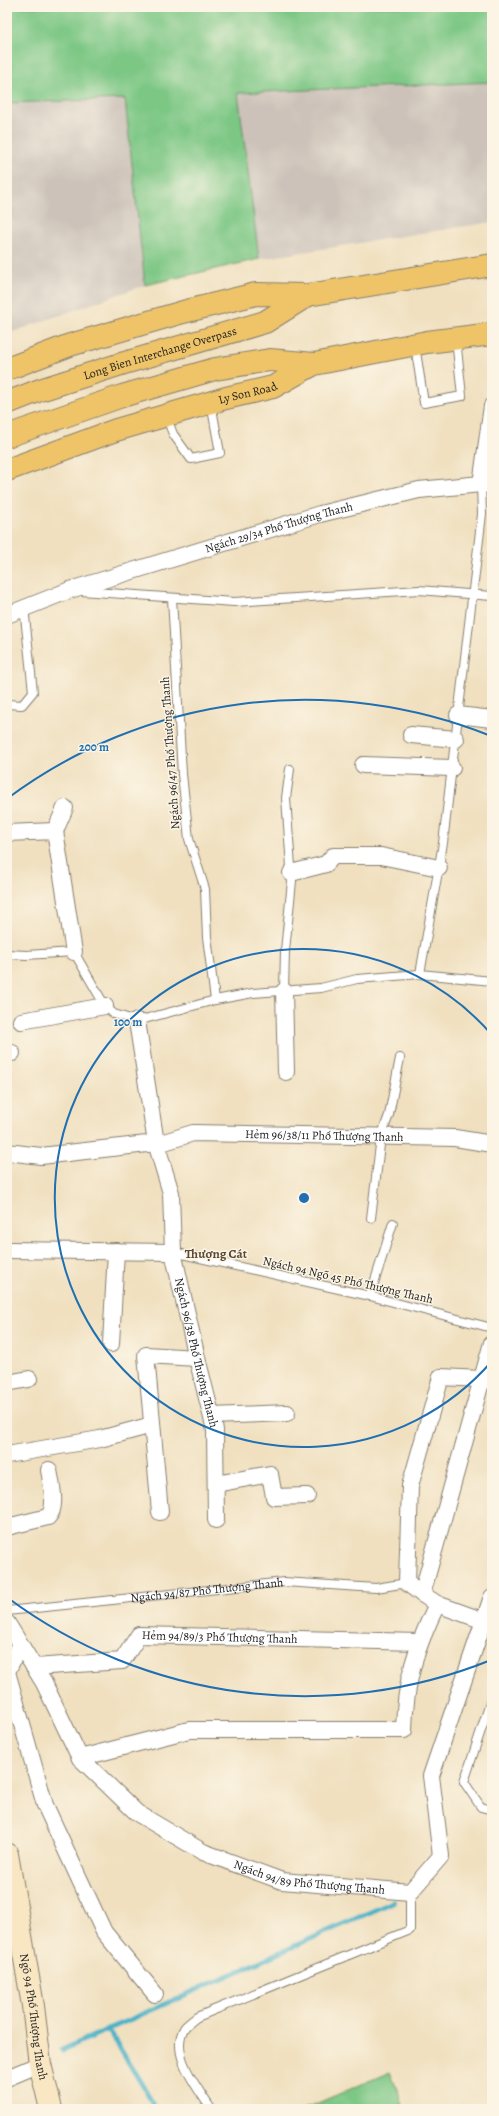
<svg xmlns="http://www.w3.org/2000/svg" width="499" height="2116" font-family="Alegreya,serif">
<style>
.built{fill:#ead3b8}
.industrial{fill:#ccc2b9}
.green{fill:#7dc785;stroke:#4c7250}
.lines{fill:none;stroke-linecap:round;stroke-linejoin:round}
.stream{stroke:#49b2c7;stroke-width:5}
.lane-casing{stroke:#867e6e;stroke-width:10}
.street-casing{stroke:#867e6e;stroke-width:18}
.secondary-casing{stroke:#867e6e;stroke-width:24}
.highway-casing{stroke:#867e6e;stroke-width:24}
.lane{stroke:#fff;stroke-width:8}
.street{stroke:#fff;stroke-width:16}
.secondary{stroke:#f9e7c3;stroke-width:22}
.highway{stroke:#efc469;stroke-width:22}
.ring{fill:none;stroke:#1f6fb2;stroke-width:2}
.labels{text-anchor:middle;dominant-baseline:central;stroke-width:3;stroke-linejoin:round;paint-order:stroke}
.street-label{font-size:12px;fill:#1c1c1c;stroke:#fcf5e5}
.neighbourhood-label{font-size:13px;font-weight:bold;fill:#5b4936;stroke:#fcf5e5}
.centre{fill:#1f6fb2;stroke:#fcf5e5;stroke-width:2}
.ring-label{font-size:12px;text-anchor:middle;font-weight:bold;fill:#1f6fb2;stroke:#fcf5e5;stroke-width:3;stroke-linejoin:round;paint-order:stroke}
</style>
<rect width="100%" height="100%" fill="#fcf5e5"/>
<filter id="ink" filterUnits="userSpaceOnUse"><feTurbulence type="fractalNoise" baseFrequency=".025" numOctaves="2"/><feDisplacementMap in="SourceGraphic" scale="8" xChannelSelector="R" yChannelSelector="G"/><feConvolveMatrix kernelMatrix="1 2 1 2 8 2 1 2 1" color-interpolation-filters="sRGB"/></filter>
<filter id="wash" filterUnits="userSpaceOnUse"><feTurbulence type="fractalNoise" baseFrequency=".012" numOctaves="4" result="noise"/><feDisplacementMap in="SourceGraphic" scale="16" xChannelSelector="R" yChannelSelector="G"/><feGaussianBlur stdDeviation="0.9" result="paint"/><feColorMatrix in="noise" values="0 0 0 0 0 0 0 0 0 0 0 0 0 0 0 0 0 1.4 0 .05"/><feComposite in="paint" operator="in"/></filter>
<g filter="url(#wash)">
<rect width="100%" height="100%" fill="#f0e0c0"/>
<path class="built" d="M7 1983 15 2037 7 2042Z"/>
<g class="industrial">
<path d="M492 82V222L259 259 238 93Z"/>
<path d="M125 99 145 285 7 334V103Z"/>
</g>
<g class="green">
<path d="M7 7H492V82L238 93 259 259 145 285 125 99 7 103Z"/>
<path d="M390 2072 405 2109H304Z"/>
</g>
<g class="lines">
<g class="stream">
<path d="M108 2029 157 2109"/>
<path d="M62 2050 393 1902"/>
</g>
</g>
</g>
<g filter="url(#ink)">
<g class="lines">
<defs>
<g id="lane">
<path d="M415 345 424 403 462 396 456 339"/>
<path d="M166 416 173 434 191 459 220 453 211 403"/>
<path d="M81 591 234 602 419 590 492 596"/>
<path d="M172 598 182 774 189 839 205 889 207 937 215 1000"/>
<path d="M7 704 22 705 33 692 24 607"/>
<path d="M7 954 26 955 74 952 105 1006 114 1014 137 1021 215 1000 253 993 321 988 357 979 420 974 492 981"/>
<path d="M420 974 443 843 482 514 481 484"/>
<path d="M284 991 285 951 292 881 286 798 290 769"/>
<path d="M371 1218 381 1137 389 1115 400 1058"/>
<path d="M173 1252 370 1296 492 1328"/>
<path d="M370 1296 393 1223"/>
<path id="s1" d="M7 1611 284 1582 376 1588 407 1583"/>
<path d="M492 1697 464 1782 481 1807 492 1810"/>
<path d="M211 2109C198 2088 168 2053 185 2027 188 2024 193 2020 197 2017L410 1930V1892"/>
</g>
<g id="street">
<path d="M481 484 492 406"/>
<path id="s2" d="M7 615 70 590 320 514 419 490 481 484 492 485"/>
<path d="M458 715 492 719"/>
<path d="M411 735 456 739"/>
<path d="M363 765 452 768"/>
<path d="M55 831 65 808"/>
<path d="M7 833 55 831 74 952"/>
<path d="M291 873 326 864 333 856H381L439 868"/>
<path d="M284 991 286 1072"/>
<path d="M21 1021 105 1006"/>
<path id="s3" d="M137 1021 156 1143 171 1193 173 1252 197 1358 215 1430 216 1520"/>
<path d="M7 1054 12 1053"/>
<path id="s4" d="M158 1144 193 1133 455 1138 492 1144"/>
<path d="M7 1152 41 1156 156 1143"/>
<path d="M7 1250 173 1252"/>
<path d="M111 1344 116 1251"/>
<path d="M7 1383 29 1379"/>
<path d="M212 1416 287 1413"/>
<path d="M7 1455 100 1439 152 1425"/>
<path d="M216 1484 270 1474 274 1497 307 1496"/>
<path d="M160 1512 146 1355 197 1358"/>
<path d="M7 1527 48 1517C58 1507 51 1483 49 1470"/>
<path d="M422 1594 407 1583 410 1486 441 1377 481 1379"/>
<path d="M484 1621 437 1604 422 1594 492 1343"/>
<path id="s5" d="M7 1623 44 1683 80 1758 137 1813 203 1852 282 1881 410 1892 441 1856 431 1776 492 1597"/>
<path d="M20 1644 7 1672 45 1805 104 1932 155 1994"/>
<path id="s6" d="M34 1667 122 1661 139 1635 419 1642"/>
<path d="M80 1758 189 1730H404C405 1680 416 1648 437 1604"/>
<path d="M7 2078 40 2064"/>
</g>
<g id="secondary">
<path id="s7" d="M7 1854 33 2006 40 2064 51 2109"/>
</g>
<g id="highway">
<path d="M7 369 70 345 183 312 256 294 308 295 492 265"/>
<path id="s8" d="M7 403 40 390 121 364 265 322 308 295"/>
<path d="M7 436 122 396 215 369 270 360 314 364"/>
<path id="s9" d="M7 470 116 430 226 398 273 387 314 364 427 342 492 334"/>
</g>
</defs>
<use href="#lane" class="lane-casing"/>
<use href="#street" class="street-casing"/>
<use href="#secondary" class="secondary-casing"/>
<use href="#highway" class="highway-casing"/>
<use href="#lane" class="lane"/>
<use href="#street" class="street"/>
<use href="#secondary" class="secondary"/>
<use href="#highway" class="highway"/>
</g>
</g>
<g class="ring">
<path d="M492 1361A249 249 0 1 1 492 1035"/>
<path d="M491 1660A498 498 0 0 1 8 1598M8 798A498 498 0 0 1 491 736"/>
</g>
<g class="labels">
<g class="street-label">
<text stroke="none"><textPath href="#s8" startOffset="161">Long Bien Interchange Overpass</textPath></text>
<text stroke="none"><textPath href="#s9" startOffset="253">Ly Son Road</textPath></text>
<text stroke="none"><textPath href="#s2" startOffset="286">Ngách 29/34 Phố Thượng Thanh</textPath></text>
<text transform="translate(170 753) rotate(-94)">Ngách 96/47 Phố Thượng Thanh</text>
<text stroke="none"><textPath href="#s4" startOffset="168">Hẻm 96/38/11 Phố Thượng Thanh</textPath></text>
<text transform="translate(348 1280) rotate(13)">Ngách 94 Ngõ 45 Phố Thượng Thanh</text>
<text stroke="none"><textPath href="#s3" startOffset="338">Ngách 96/38 Phố Thượng Thanh</textPath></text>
<text stroke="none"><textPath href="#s1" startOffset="201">Ngách 94/87 Phố Thượng Thanh</textPath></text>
<text stroke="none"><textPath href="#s6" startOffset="200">Hẻm 94/89/3 Phố Thượng Thanh</textPath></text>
<text stroke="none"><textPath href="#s5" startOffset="420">Ngách 94/89 Phố Thượng Thanh</textPath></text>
<text stroke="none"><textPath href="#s7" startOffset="165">Ngõ 94 Phố Thượng Thanh</textPath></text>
</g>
<g class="neighbourhood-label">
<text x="216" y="1253">Thượng Cát</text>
</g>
</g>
<circle cx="304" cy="1198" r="6" class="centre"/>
<g class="ring-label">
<text x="94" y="751">200 m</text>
<text x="128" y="1026">100 m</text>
</g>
<rect width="499" height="2116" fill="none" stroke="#fcf5e5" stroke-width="24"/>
</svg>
